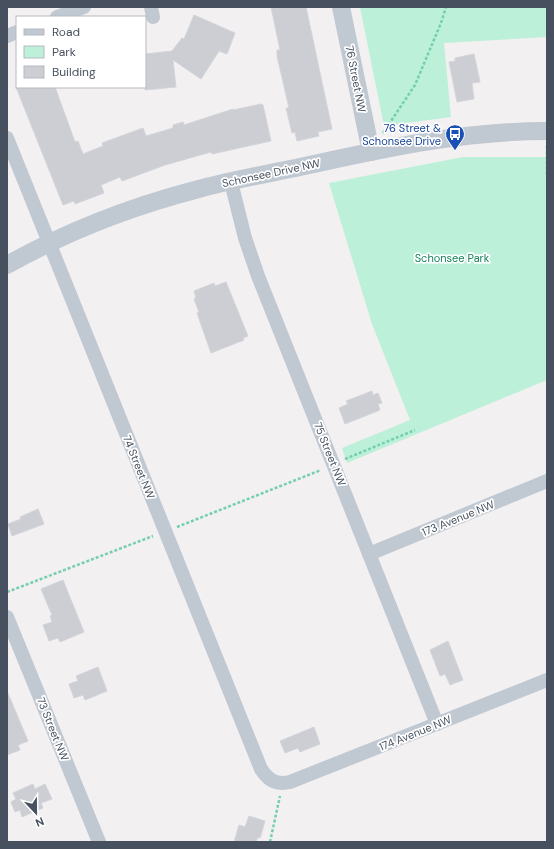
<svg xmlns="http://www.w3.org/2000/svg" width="554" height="849" font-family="'DM Sans',sans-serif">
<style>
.green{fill:#bdf0d9}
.building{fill:#ccced4;stroke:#d3d5db}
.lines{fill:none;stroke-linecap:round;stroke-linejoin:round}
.path{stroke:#74cfb0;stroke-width:2.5;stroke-dasharray:3 2;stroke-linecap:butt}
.minor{stroke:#c0c8d2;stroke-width:14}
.tertiary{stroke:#c0c8d2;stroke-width:18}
.labels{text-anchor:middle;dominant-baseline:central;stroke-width:3.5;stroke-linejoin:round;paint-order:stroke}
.street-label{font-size:11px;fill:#47505e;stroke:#fff}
.transit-label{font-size:11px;fill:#164399;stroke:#fff;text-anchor:end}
.park-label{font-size:11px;fill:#15825b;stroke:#fff}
</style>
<rect width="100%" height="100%" fill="#f2f0f0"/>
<g class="green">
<path d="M360 7H547V37L444 43 451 117 384 126Z"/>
<path d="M463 157H547V380L347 463 342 448 410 420 372 324 329 183Z"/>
</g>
<g class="building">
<path d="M271 7H306L332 129 318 132 319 136 297 141 295 132 292 133 286 108H289L277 56V50H280Z"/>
<path d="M194 15 235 33 227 54 219 51 201 79 173 60 176 87 145 90V54L172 51 182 38 184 39Z"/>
<path d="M474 54 480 82 472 83 474 99 457 102 449 62 455 61V58Z"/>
<path d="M16 87H55L75 142 78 141 83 154 103 146 102 143 143 128 146 136 173 128V125L183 122 184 125 233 109V110L261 104 263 105 271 141 212 154 211 152 165 165 122 181 120 177 101 185 104 193 75 204 74 201 63 205Z"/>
<path d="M226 282 248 336 243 338 244 340 211 353 197 313 199 312 194 299 196 298 194 291 214 283 215 286Z"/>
<path d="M372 391 373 395 378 393 382 403 378 404 380 410 345 424 339 408 348 404 346 401Z"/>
<path d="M38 509 44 524 12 536 8 524 21 519 20 517Z"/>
<path d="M63 580 84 632 60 642 58 638 49 641 43 625 52 622 50 616 52 615 41 589Z"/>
<path d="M448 641 463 680 450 685 445 674 440 676 430 650Z"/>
<path d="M98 667 107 691 85 700 83 695 74 698 69 684 78 681 76 676Z"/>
<path d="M7 691 28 741 18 745 20 750 7 755Z"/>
<path d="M314 727 320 744 300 752 298 748 285 753 280 741Z"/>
<path d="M33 784 35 789 45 784 52 799 41 803 43 808 22 817 20 810 15 812 11 802 16 799 13 793Z"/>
<path d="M249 816 265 821 260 838 258 837 256 842H234L239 825 245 827Z"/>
</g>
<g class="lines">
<g class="path">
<path d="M383 133 415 85 441 23 446 7"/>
<path d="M547 146V175"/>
<path d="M345 459 415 430"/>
<path d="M177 527 321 470"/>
<path d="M7 592 153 536"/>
<path d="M270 842 280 796"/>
</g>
<g class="minor">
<path d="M151 7 153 17"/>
<path d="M57 17 84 7"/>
<path d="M7 36 17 32"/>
<path d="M7 138 261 769C269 781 276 785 290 782L547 680"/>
<path d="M231 182 245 238 258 276 437 724"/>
<path d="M369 554 547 481"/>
<path d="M7 617 99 842"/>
</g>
<g class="tertiary">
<path d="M341 7 371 152"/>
<path d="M7 265C66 232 130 207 195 190 234 179 274 173 314 164 391 147 467 131 547 131"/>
</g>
</g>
<defs>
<symbol id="bus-pin" viewBox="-11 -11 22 30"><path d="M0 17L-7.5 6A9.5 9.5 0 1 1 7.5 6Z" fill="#1a4fb4" stroke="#fff"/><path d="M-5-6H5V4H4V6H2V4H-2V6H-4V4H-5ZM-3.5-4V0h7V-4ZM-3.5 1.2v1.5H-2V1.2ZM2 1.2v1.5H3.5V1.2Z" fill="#fff"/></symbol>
</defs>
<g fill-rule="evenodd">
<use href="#bus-pin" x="444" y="123" width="22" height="30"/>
</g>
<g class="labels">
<g class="street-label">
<text transform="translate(356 79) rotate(79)">76 Street NW</text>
<text transform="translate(271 173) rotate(-12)">Schonsee Drive NW</text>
<text transform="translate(330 454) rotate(68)">75 Street NW</text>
<text transform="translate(139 467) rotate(68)">74 Street NW</text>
<text transform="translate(458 518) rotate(-22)">173 Avenue NW</text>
<text transform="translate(53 729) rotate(68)">73 Street NW</text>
<text transform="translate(415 733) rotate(-22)">174 Avenue NW</text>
</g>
<g class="transit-label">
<text x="441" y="128">76 Street &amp;<tspan x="441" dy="13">Schonsee Drive</tspan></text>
</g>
<g class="park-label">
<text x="452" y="258">Schonsee Park</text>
</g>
</g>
<rect width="554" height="849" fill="none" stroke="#47505e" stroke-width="16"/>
<rect x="16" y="16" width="130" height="72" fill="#ffffff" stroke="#b5b9bf"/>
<rect x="24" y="29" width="20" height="6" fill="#c0c8d2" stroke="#b5b9bf"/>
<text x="52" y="36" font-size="12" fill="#47505e">Road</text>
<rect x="24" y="46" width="20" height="12" fill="#bdf0d9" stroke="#b5b9bf"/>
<text x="52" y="56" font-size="12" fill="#47505e">Park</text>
<rect x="24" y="66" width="20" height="12" fill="#ccced4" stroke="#b5b9bf"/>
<text x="52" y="76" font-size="12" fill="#47505e">Building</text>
<g transform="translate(36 813) rotate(158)" stroke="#ffffff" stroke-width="3" paint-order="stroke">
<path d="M0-3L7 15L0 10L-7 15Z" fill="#47505e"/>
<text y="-6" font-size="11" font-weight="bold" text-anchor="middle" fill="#47505e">N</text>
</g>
</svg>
